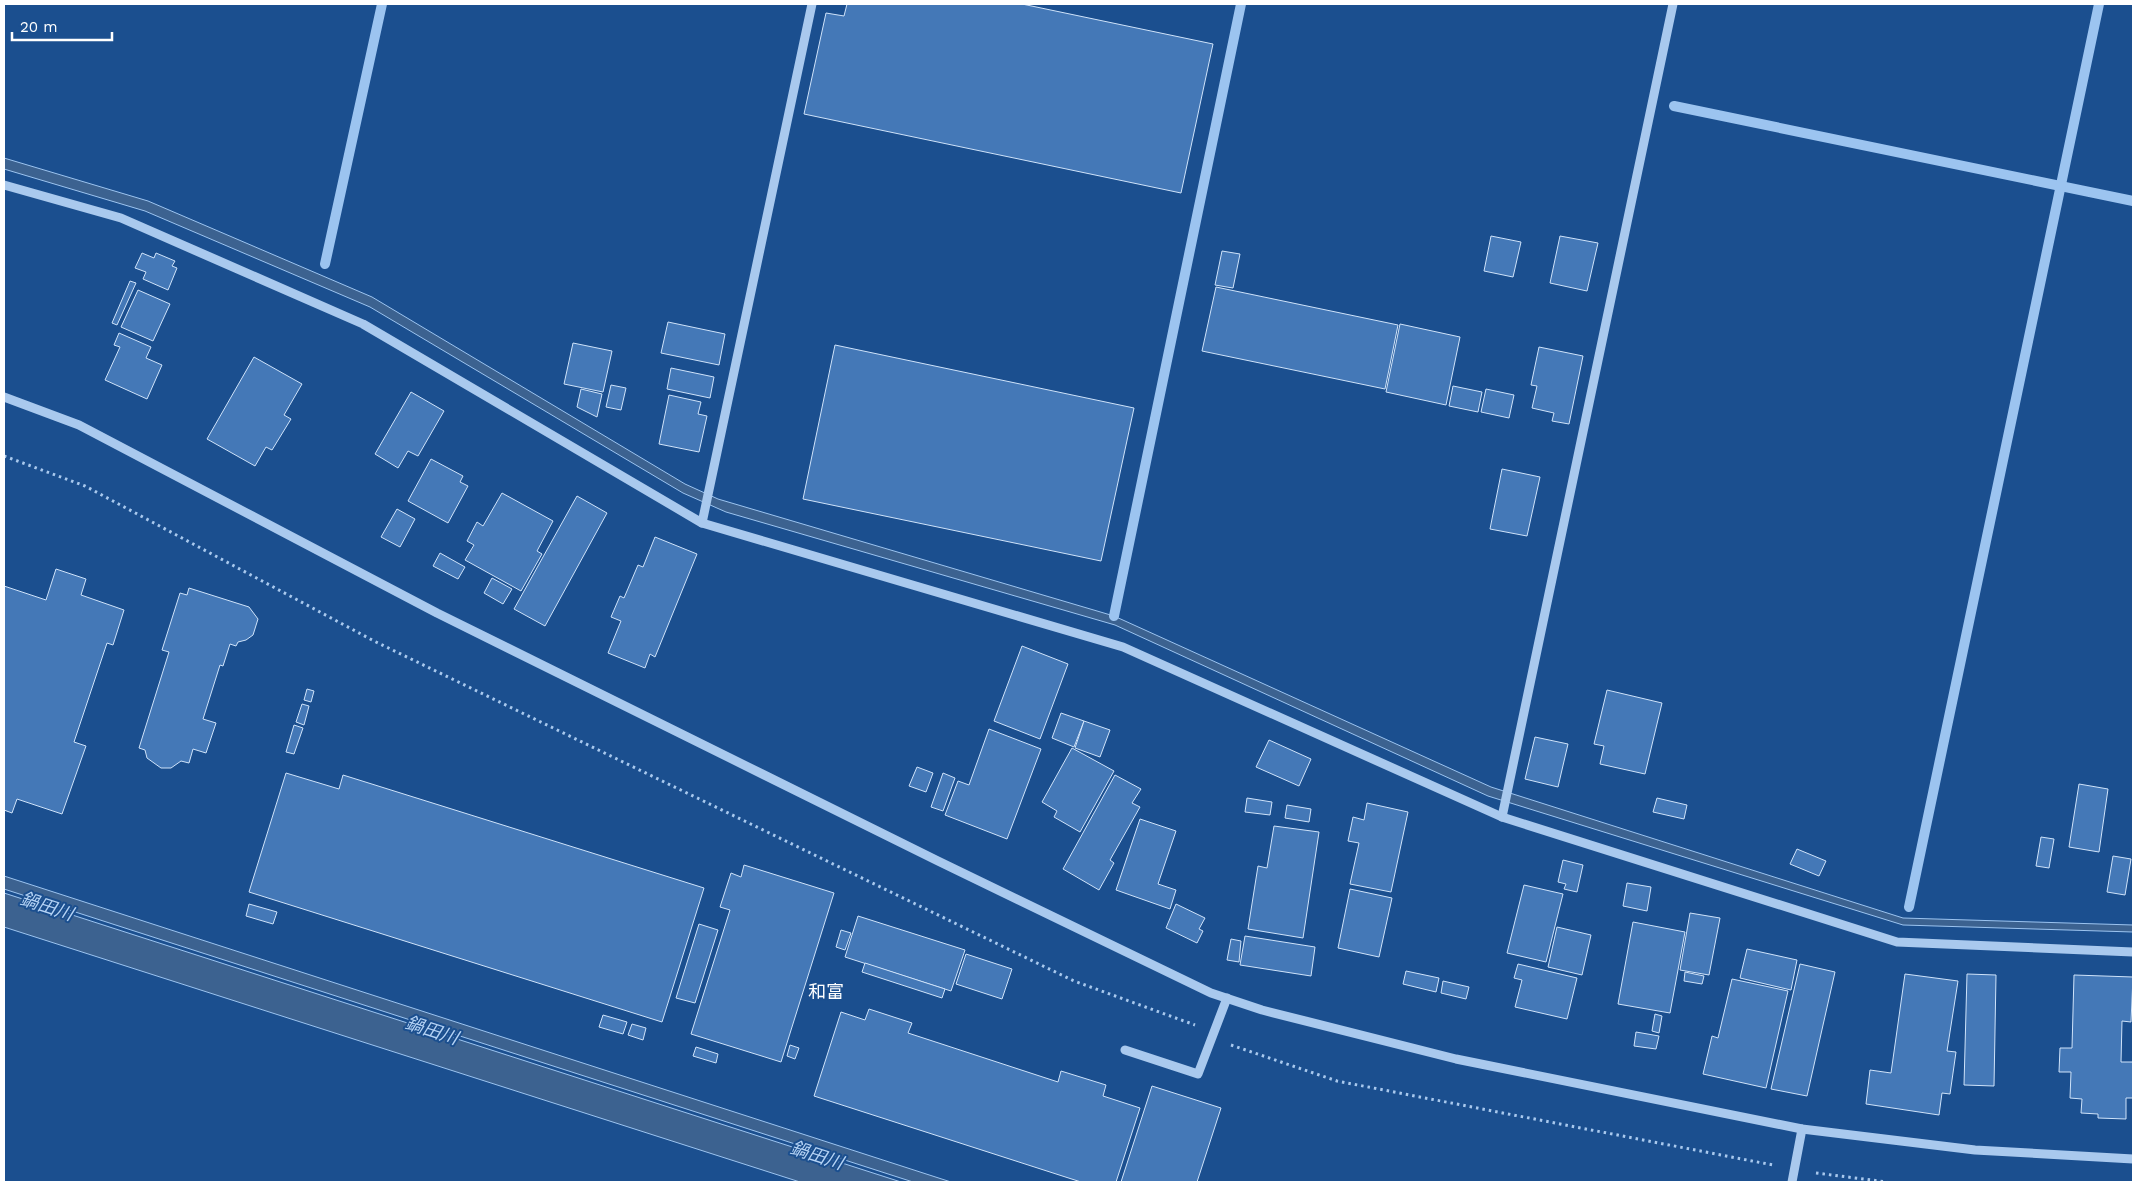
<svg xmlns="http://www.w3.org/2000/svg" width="2137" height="1186" font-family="'Work Sans','Noto Sans JP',sans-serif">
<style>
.water{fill:#3c6290;stroke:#9cc4f0}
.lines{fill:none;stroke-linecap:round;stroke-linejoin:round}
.stream{stroke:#9cc4f0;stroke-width:10}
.building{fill:#4478b7;stroke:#cfe3fa}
.path{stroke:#a9c9ee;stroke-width:3;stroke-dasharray:2.5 4;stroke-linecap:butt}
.minor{stroke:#a9c9ee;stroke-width:9}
.labels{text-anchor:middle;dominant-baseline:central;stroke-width:4;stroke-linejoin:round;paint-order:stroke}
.water-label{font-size:18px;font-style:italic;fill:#b5d3f5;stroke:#1b4f8f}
.neighbourhood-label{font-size:18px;fill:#fff;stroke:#1b4f8f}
</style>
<rect width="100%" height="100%" fill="#1b4f8f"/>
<g class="water">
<path d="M4 158 148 201 372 297 685 484 718 499 1114 616 1491 787 1903 918 2133 925V932L1903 925 1488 796 1115 625 726 512 683 493 370 307 145 211 4 169Z"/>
<path d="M4 876 951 1182H913L4 889Z"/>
<path d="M4 893 901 1182H800L4 927Z"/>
</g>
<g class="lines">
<g class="stream">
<path d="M1674 106 2133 201"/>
<path d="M325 264 382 4"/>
<path d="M1114 616 1241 4"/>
<path d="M1909 907 2099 4"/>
</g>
</g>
<g class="building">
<path d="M847 4H1022L1213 44 1181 193 804 114 826 13 844 16Z"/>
<path d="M1491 236 1521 242 1513 277 1484 271Z"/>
<path d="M1560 236 1598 243 1587 291 1550 283Z"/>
<path d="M1222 251 1240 254 1233 288 1215 285Z"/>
<path d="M142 253 154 258 156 253 175 261 172 266 177 268 168 290 143 279 146 272 135 268Z"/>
<path d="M130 281 136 283 117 325 112 323Z"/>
<path d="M1216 287 1398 325 1385 389 1202 351Z"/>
<path d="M138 290 170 304 153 341 121 327Z"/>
<path d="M668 322 725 334 719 365 661 353Z"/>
<path d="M1400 324 1460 337 1446 405 1386 392Z"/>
<path d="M119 333 151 347 146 358 162 365 147 399 105 380 120 347 114 345Z"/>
<path d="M573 343 612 351 603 392 564 384Z"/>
<path d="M835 345 1134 408 1101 561 803 499Z"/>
<path d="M1539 347 1583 356 1569 424 1552 421 1554 413 1532 408 1537 386 1531 385Z"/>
<path d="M254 357 302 384 284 415 291 419 272 450 266 447 255 466 207 439Z"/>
<path d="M671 368 714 377 710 398 667 389Z"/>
<path d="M611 385 626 388 621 410 606 407Z"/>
<path d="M1453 386 1482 392 1478 412 1449 406Z"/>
<path d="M581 389 602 394 597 417 577 407Z"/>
<path d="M1486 389 1514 395 1509 418 1481 412Z"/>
<path d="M411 392 444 411 418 456 408 451 398 468 375 454Z"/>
<path d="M669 395 701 402 698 414 707 416 699 452 659 444Z"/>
<path d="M431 459 463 476 460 482 468 486 448 523 408 501Z"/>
<path d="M1502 469 1540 477 1527 536 1490 529Z"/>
<path d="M502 493 553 521 537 551 542 554 521 591 465 560 474 545 467 541 477 522 483 526Z"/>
<path d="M577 496 607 513 545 626 514 609Z"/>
<path d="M397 509 415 519 400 547 381 537Z"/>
<path d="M655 537 697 554 655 657 650 654 645 668 608 653 621 621 611 617 620 596 624 598 638 565 643 567Z"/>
<path d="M440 553 465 567 458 579 433 566Z"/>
<path d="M56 569 86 579 81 595 124 610 113 645 107 643 74 742 86 746 62 814 17 799 12 813 4 810V586L46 600Z"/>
<path d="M492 578 512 589 503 604 484 593Z"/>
<path d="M189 588 249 607 258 619 253 635 246 640 238 642 236 646 230 644 223 666 220 665 203 719 216 723 206 753 193 749 189 763 181 761 171 768H161L147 758 145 750 139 748 169 652 162 650 180 593 187 595Z"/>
<path d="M1022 646 1068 664 1040 739 994 721Z"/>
<path d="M307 689 314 691 311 702 304 700Z"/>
<path d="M1607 690 1662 703 1645 774 1600 764 1604 746 1594 744Z"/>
<path d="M302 704 309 706 304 725 296 722Z"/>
<path d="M1061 713 1084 721 1074 747 1052 738Z"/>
<path d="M1084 721 1110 730 1100 757 1075 748Z"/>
<path d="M294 725 303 728 294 754 286 752Z"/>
<path d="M989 729 1041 749 1007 839 945 815 958 781 969 785Z"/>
<path d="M1535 737 1568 744 1558 787 1525 779Z"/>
<path d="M1269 740 1311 759 1299 786 1256 767Z"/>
<path d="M1072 748 1114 771 1080 832 1054 817 1057 811 1042 802Z"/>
<path d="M917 767 933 773 926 792 909 786Z"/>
<path d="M286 773 339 789 343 775 704 888 662 1022 249 892Z"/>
<path d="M943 773 955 778 943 811 931 807Z"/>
<path d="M1115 775 1141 789 1132 803 1140 807 1110 860 1114 863 1099 890 1063 869Z"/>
<path d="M2079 784 2108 789 2099 852 2069 847Z"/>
<path d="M1247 798 1272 802 1270 815 1245 812Z"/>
<path d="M1657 798 1687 805 1684 819 1653 812Z"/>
<path d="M1367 803 1408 812 1391 892 1350 884 1359 843 1348 841 1353 817 1364 820Z"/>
<path d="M1287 805 1311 809 1309 822 1285 818Z"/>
<path d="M1140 819 1176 831 1158 884 1176 890 1170 909 1116 890Z"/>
<path d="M1274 826 1319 832 1303 938 1248 929 1258 866 1267 868Z"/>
<path d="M2041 837 2054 839 2049 868 2036 866Z"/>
<path d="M1797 849 1826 861 1819 876 1790 864Z"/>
<path d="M2113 856 2131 859 2125 895 2107 892Z"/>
<path d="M1563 860 1583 865 1577 892 1564 889 1566 884 1558 882Z"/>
<path d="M744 865 834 893 781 1062 691 1034 730 910 720 907 731 873 741 877Z"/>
<path d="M1627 883 1651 887 1647 911 1623 906Z"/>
<path d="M1524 885 1563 894 1546 962 1507 953Z"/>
<path d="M1350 889 1392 898 1379 957 1338 948Z"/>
<path d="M249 904 277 912 273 924 246 916Z"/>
<path d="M1176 904 1205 918 1199 929 1203 931 1197 943 1166 928Z"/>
<path d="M1690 913 1720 918 1709 975 1680 970Z"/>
<path d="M858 916 965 950 951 991 845 957Z"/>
<path d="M1633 922 1685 932 1670 1013 1618 1004Z"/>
<path d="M699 924 718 930 695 1003 676 998Z"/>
<path d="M1557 927 1591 935 1582 975 1548 967Z"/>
<path d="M841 930 851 933 845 950 836 947Z"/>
<path d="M1245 936 1315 947 1311 976 1240 965Z"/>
<path d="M1231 939 1241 941 1239 962 1227 960Z"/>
<path d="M1747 949 1797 960 1791 990 1740 978Z"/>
<path d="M966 954 1012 969 1002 999 956 984Z"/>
<path d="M865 963 945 989 942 998 862 972Z"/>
<path d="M1518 964 1577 978 1567 1019 1515 1007 1522 980 1514 978Z"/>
<path d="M1800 964 1835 972 1807 1096 1771 1089Z"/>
<path d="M1406 971 1439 978 1436 992 1403 984Z"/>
<path d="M1685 972 1704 976 1702 984 1684 981Z"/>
<path d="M1905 974 1958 981 1947 1051 1956 1052 1950 1094 1942 1093 1939 1115 1866 1104 1870 1070 1891 1073Z"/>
<path d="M1967 974 1996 975 1994 1086 1964 1085Z"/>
<path d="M2074 975 2133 977 2131 1022 2122 1021 2121 1062H2133V1098H2126V1119L2098 1118V1114L2081 1113 2082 1099 2070 1098 2071 1072H2059L2060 1048H2072Z"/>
<path d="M1732 979 1788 991 1766 1088 1703 1074 1712 1036 1718 1038Z"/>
<path d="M1443 981 1469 987 1466 999 1441 993Z"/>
<path d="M869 1009 912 1023 908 1033 1058 1082 1061 1071 1106 1085 1103 1096 1140 1108 1116 1182H1081L814 1096 841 1012 865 1020Z"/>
<path d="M1655 1014 1662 1016 1659 1033 1652 1031Z"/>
<path d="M603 1015 627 1022 623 1034 599 1027Z"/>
<path d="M632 1024 646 1028 643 1040 628 1035Z"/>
<path d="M1636 1032 1659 1036 1656 1049 1634 1046Z"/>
<path d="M790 1045 799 1048 795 1059 787 1056Z"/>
<path d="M696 1047 718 1054 716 1063 693 1056Z"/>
<path d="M1152 1086 1221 1108 1197 1182H1121Z"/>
</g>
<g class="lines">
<g class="path">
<path d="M4 456 85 486 374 641 1074 981 1195 1025"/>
<path d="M1231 1045 1337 1081 1773 1165"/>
<path d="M1816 1173 1887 1182"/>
</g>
<g class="minor">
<path d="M4 185 121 218 363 324 702 523 1123 647 1502 817 1897 942 2133 952"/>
<path d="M4 397 79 425 437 613 938 861 1211 993 1262 1010 1456 1059 1802 1129 1975 1150 2133 1159"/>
<path d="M702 523 812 4"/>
<path d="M1502 817 1673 4"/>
<path d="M1125 1050 1198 1074 1227 998"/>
<path d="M1792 1182 1802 1129"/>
</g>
</g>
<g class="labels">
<g class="water-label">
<text transform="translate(47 906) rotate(18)">鍋田川</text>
<text transform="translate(432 1030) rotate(18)">鍋田川</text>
<text transform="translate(817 1155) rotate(18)">鍋田川</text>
</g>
<g class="neighbourhood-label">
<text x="826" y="991">和富</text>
</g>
</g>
<rect width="2137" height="1186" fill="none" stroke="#ffffff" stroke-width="10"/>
<path d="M12 32v8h100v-8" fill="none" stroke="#ffffff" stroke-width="2.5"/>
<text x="20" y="32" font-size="15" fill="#ffffff" stroke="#1b4f8f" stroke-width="4" paint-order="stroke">20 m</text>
</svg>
